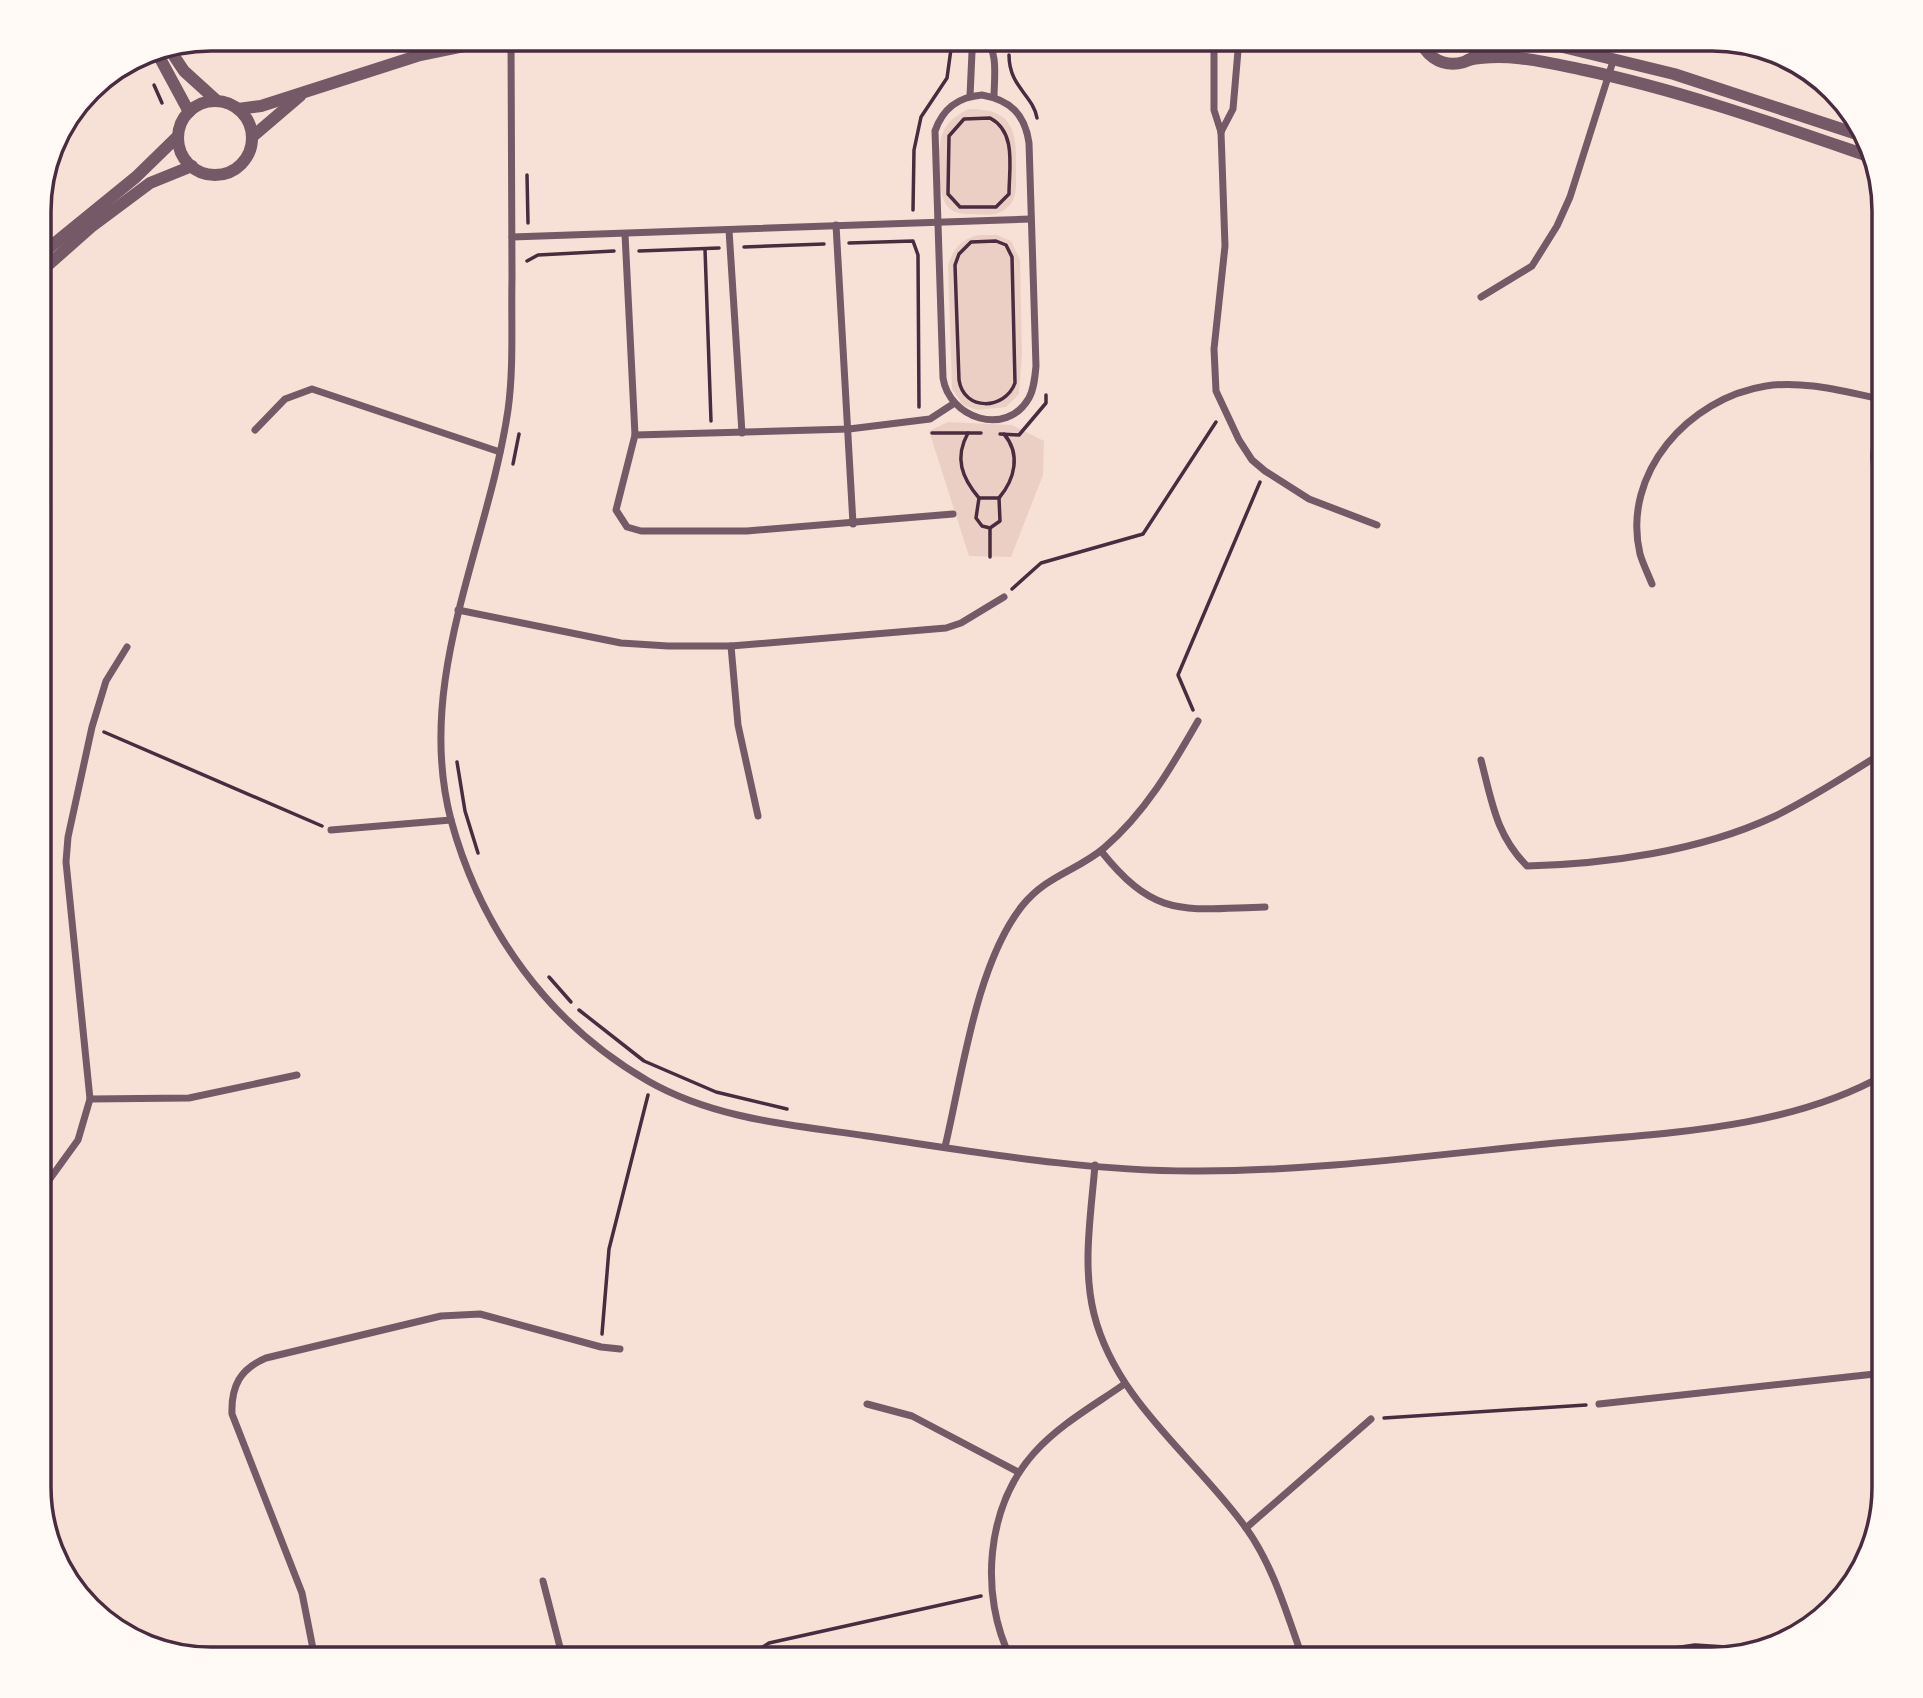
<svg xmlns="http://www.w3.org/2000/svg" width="1923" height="1698" font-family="'Open Sans',sans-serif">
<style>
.green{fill:#ebcfc5}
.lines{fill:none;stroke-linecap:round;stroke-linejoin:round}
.path{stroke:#4a2c40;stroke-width:3.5}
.minor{stroke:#755966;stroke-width:7}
.tertiary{stroke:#755966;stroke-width:12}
.rim{fill:none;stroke:#4a2c40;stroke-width:3.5}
</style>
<rect width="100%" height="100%" fill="#f7e1d7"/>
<g class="green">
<path d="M968 109C1015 108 1017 133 1016 172 1016 187 1018 201 1004 210 996 216 983 215 973 214 964 214 954 214 948 207 937 196 936 143 944 130 949 120 958 115 968 109Z"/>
<path d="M980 235H997L1011 241 1020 260 1022 355 1019 394 1006 407 977 410 963 405 952 389 948 265C954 247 961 239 980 235Z"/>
<path d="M948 422 1012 425 1044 441 1043 475 1011 557 969 556 929 431Z"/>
</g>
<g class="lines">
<g class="path">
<path d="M1009 55C1009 87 1033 95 1037 118"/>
<path d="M154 85 162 103"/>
<path d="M990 118C1017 132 1009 168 1009 194L996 207H960L948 194 949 136 964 119Z"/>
<path d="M527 175 528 223"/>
<path d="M913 210 914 150 921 117 947 78 951 49"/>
<path d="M996 241 1006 245 1012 257 1015 383C1005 410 964 412 959 380L955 265 959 254 971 242Z"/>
<path d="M849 243 913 241 918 255 919 407"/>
<path d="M744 247 824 244"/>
<path d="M705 249 711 421"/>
<path d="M639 251 719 248"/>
<path d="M527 261 538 255 614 251"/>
<path d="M932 433H968"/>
<path d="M1000 434 1019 435 1046 403V395"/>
<path d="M513 464 519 434"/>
<path d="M979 498C962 478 954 458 968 433H981"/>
<path d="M999 498C1015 479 1021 454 1004 434"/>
<path d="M990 528 982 526 976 518 979 498H999L1000 521 990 528V557"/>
<path d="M1012 589 1041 563 1143 534 1216 422"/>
<path d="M1193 710 1178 675 1260 482"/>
<path d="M104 732 322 826"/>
<path d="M457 762 465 811 478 853"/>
<path d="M549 977 571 1002"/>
<path d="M579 1010 644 1061 716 1092 787 1109"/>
<path d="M602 1334 609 1249 648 1095"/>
<path d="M1384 1418 1586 1405"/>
<path d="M744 1659 769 1643 981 1596"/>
<path d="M1596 1659 1695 1645 1726 1647"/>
</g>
<g class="minor">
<path d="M511 39C512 118 512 198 512 278 511 322 514 366 508 410 488 546 414 680 451 820 481 930 549 1024 648 1081 714 1119 792 1125 867 1136 976 1152 1089 1172 1200 1171 1316 1171 1432 1155 1546 1144 1658 1133 1785 1131 1884 1075"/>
<path d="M984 39C999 49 994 80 994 97"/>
<path d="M1214 39V110L1221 132 1225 246 1214 349 1216 391 1239 440 1252 460 1265 471 1309 499 1377 525"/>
<path d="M982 95C1010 100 1025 114 1029 143L1036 366C1035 377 1034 389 1029 398 1006 438 949 418 943 378L935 131C943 108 958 97 982 95Z"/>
<path d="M970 96 972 52 981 39"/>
<path d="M1221 132 1233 109 1239 39"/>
<path d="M836 225 853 524"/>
<path d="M729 230 742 433"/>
<path d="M625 234 635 435 616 510 627 527 641 531H747L953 514"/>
<path d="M512 237 1031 219"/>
<path d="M1481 297 1532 266 1557 226 1570 197 1614 58"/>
<path d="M255 430 285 399 312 389 500 452"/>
<path d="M635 435 849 429 930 419 953 404"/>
<path d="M1652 584C1648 574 1643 564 1640 554 1621 473 1689 398 1766 386 1804 380 1845 392 1882 399"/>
<path d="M458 610 621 643 668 646H731L946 628 961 623 1004 597"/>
<path d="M731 646 738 725 758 816"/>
<path d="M1481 760C1492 802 1496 835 1527 866 1607 864 1700 851 1773 817 1811 799 1848 774 1884 752"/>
<path d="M331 830 451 820"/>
<path d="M1101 851C1156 920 1184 909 1265 907"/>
<path d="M90 1099 189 1098 297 1075"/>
<path d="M945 1147C962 1076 976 964 1022 906 1047 875 1077 871 1104 848 1145 813 1171 768 1198 721"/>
<path d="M1095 1165C1091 1214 1082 1266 1094 1314 1116 1402 1195 1457 1246 1528 1274 1567 1287 1615 1303 1659"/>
<path d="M39 1194 78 1140 90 1099 66 862 68 837 92 727 106 681 127 647"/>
<path d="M867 1404 912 1416 1018 1472"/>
<path d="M1599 1404 1884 1373"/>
<path d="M1246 1528 1371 1419"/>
<path d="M543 1581 563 1659"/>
<path d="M1739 1648H1772"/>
<path d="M315 1659 302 1593 232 1414C231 1386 240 1369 266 1358L441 1316 480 1314 601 1347 620 1349"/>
<path d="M1011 1659C979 1595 986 1507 1034 1453 1059 1425 1093 1406 1123 1385"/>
</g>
<g class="tertiary">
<path d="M575 39H597"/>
<path d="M1208 39 1421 43"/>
<path d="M1420 39C1431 72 1475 72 1486 39"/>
<path d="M1530 39 1674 74 1866 137"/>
<path d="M168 47 184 71 217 101"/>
<path d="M155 49 189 112"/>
<path d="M1468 60C1507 52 1545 62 1584 70 1683 91 1778 125 1874 158"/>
<circle cx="215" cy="138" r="37"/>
<path d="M238 109 261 106 420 55 498 39"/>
<path d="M252 137 300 96"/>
<path d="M39 256 136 177 178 136"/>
<path d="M39 273 91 227 150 183 192 166"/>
<path d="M1884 545 1876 456 1884 375"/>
</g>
</g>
<path d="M0 0H1923V1698H0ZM211 51H1712A160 160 0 0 1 1872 211V1487A160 160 0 0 1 1712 1647H211A160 160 0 0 1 51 1487V211A160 160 0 0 1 211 51Z" fill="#fffaf5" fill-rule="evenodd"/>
<path class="rim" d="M211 51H1712A160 160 0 0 1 1872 211V1487A160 160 0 0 1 1712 1647H211A160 160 0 0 1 51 1487V211A160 160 0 0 1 211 51Z"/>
</svg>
